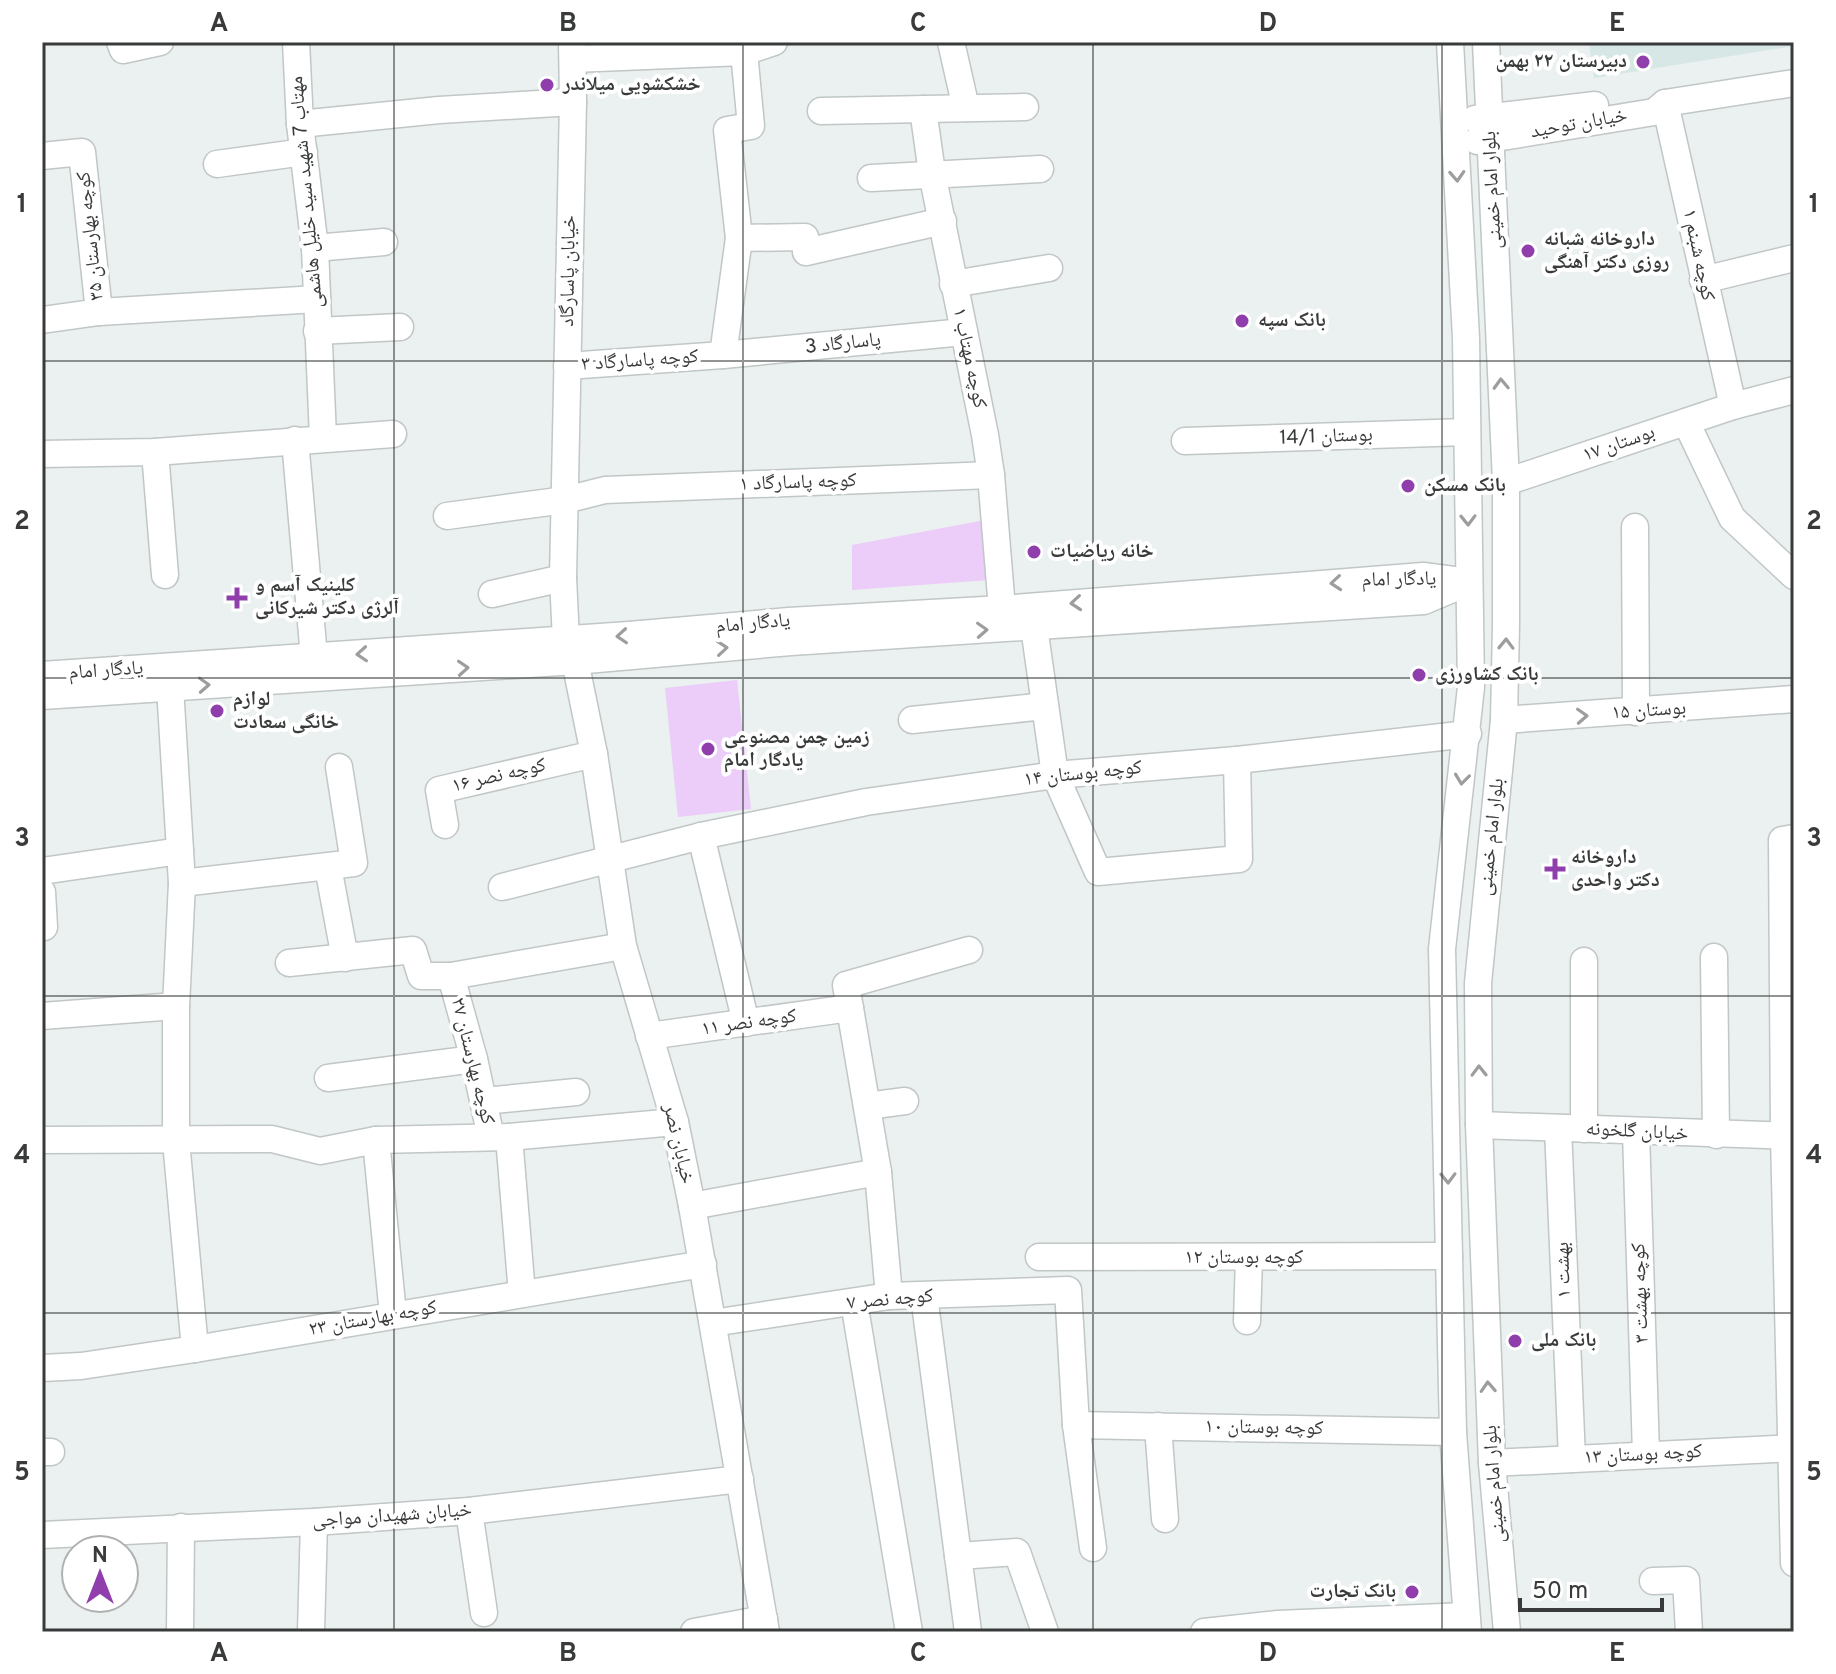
<svg xmlns="http://www.w3.org/2000/svg" width="1836" height="1674" font-family="Overpass,'Noto Naskh Arabic',sans-serif">
<style>
.built{fill:#d7e7e5}
.green{fill:#ecccf8}
.lines{fill:none;stroke-linecap:round;stroke-linejoin:round}
.minor-casing{stroke:#c0c7c6;stroke-width:29}
.minor{stroke:#fff;stroke-width:26}
.oneway{stroke:#9c9d9c}
.grid{fill:none;stroke:#383b3a;stroke-width:2;stroke-opacity:0.55}
.poi-dot{fill:#913ead;stroke:#fff;stroke-width:3}
.labels{text-anchor:middle;dominant-baseline:central;stroke-width:8;stroke-linejoin:round;paint-order:stroke}
.poi-label{font-size:20px;font-weight:bold;fill:#383b3a;stroke:#fff;text-anchor:start}
.street-label{font-size:20px;fill:#383b3a;stroke:#fff}
.neatline{fill:none;stroke:#383b3a;stroke-width:3}
.grid-label{font-size:26px;text-anchor:middle;font-weight:bold;fill:#383b3a}
</style>
<rect width="100%" height="100%" fill="#eaf1f0"/>
<path class="built" d="M1589 42H1794V46L1594 78Z"/>
<g class="green">
<path d="M985 520 989 580 852 590V545Z"/>
<path d="M737 680 751 809 678 817 665 688Z"/>
</g>
<g class="lines">
<defs>
<g id="minor">
<path d="M120 42 123 50 160 42"/>
<path d="M296 42 300 124 315 248 323 438"/>
<path d="M951 42 966 108"/>
<path d="M1450 42 1466 338 1471 687 1442 949 1453 1432 1468 1632"/>
<path d="M1486 42 1506 482V625L1504 720 1478 983 1479 1125 1492 1463 1507 1632"/>
<path d="M573 59 744 52 774 42"/>
<path d="M1665 103 1733 406"/>
<path d="M923 109 932 173 985 435 991 475 1002 609"/>
<path d="M821 111 1025 107"/>
<path d="M1475 119 1595 105"/>
<path d="M300 124 439 110 573 102"/>
<path d="M1477 141 1654 112 1665 103 1794 83"/>
<path d="M42 156 82 152 99 312"/>
<path d="M217 164 304 152"/>
<path d="M871 178 1040 169"/>
<path d="M739 238 805 237 806 252 943 221"/>
<path d="M315 248 384 242"/>
<path d="M1703 280 1794 258"/>
<path d="M953 284 1049 268"/>
<path d="M42 320 99 312 317 299"/>
<path d="M317 331 400 327"/>
<path d="M723 355 964 332"/>
<path d="M567 366 723 355 739 238 727 130 751 126 744 52"/>
<path d="M1686 422 1732 518 1794 576"/>
<path d="M295 440 314 657"/>
<path d="M1185 441 1467 432"/>
<path d="M155 452 165 575"/>
<path d="M42 454 155 452 393 434"/>
<path d="M1506 482 1733 406 1794 390"/>
<path d="M447 516 565 500 605 490 991 475"/>
<path d="M1635 527 1636 712"/>
<path d="M492 594 563 578"/>
<path d="M1034 627 1055 775 1098 872 1239 859 1237 760"/>
<path d="M566 640 563 578 573 102 572 42"/>
<path d="M575 661 594 754 623 946 675 1122 692 1206 766 1632"/>
<path d="M42 675 629 635 789 621 1002 609 1423 576 1469 582"/>
<path d="M170 687 182 883 176 1006V1141L195 1349"/>
<path d="M42 696 575 661 791 642 1424 601 1469 582"/>
<path d="M912 720 1045 706"/>
<path d="M1504 720 1794 699"/>
<path d="M445 825 439 790 594 754"/>
<path d="M701 836 746 1023"/>
<path d="M1794 838 1782 840 1784 1136 1794 1563"/>
<path d="M328 867 345 958"/>
<path d="M42 871 180 851"/>
<path d="M182 883 354 863 339 767"/>
<path d="M502 887 701 836 866 802 1055 775 1237 760 1468 734"/>
<path d="M42 892 44 927"/>
<path d="M1714 957 1716 1135"/>
<path d="M289 963 413 950 421 976H451L474 1059 491 1137"/>
<path d="M451 976 623 946"/>
<path d="M42 1016 176 1006"/>
<path d="M649 1036 850 1008"/>
<path d="M328 1078 474 1059"/>
<path d="M484 1101 576 1092"/>
<path d="M867 1106 905 1101"/>
<path d="M1479 1125 1794 1136"/>
<path d="M1558 1128 1572 1459"/>
<path d="M1584 1129V961"/>
<path d="M1636 1132 1646 1454"/>
<path d="M509 1137 522 1294"/>
<path d="M42 1140 272 1139 320 1151 376 1140 509 1137 675 1122"/>
<path d="M376 1140 393 1315"/>
<path d="M692 1206 878 1172"/>
<path d="M1039 1257 1449 1256"/>
<path d="M889 1296 878 1172 846 985 969 950"/>
<path d="M924 1296 968 1632"/>
<path d="M854 1302 909 1632"/>
<path d="M1247 1321 1249 1258"/>
<path d="M713 1323 889 1296 1068 1290 1076 1425 1093 1548"/>
<path d="M42 1368 81 1366 195 1349 703 1264"/>
<path d="M1076 1425 1453 1432"/>
<path d="M1158 1426 1165 1519"/>
<path d="M42 1452H51"/>
<path d="M1492 1463 1794 1448"/>
<path d="M469 1511 484 1613"/>
<path d="M42 1535 314 1522 469 1511 740 1479"/>
<path d="M958 1556 1017 1552 1045 1632"/>
<path d="M1653 1581 1686 1580 1689 1632"/>
<path d="M180 1632 181 1527"/>
<path d="M311 1632 314 1522"/>
<path d="M694 1632 764 1619"/>
<path d="M1204 1632 1278 1624 1466 1616"/>
</g>
</defs>
<use href="#minor" class="minor-casing"/>
<use href="#minor" class="minor"/>
</g>
<defs><path id="oneway-chevron" d="M-2-3.5L2.5 0L-2 3.5" fill="none" stroke-width="1.6" stroke-linecap="round" stroke-linejoin="round" transform="scale(2)"/></defs>
<g class="oneway">
<use href="#oneway-chevron" transform="translate(1457 176) rotate(87)"/>
<use href="#oneway-chevron" transform="translate(1501 384) rotate(-92)"/>
<use href="#oneway-chevron" transform="translate(1468 520) rotate(89)"/>
<use href="#oneway-chevron" transform="translate(1336 583) rotate(175)"/>
<use href="#oneway-chevron" transform="translate(1076 603) rotate(175)"/>
<use href="#oneway-chevron" transform="translate(982 630) rotate(-3)"/>
<use href="#oneway-chevron" transform="translate(622 636) rotate(176)"/>
<use href="#oneway-chevron" transform="translate(1506 644) rotate(-89)"/>
<use href="#oneway-chevron" transform="translate(722 648) rotate(-5)"/>
<use href="#oneway-chevron" transform="translate(362 654) rotate(176)"/>
<use href="#oneway-chevron" transform="translate(463 668) rotate(-4)"/>
<use href="#oneway-chevron" transform="translate(204 685) rotate(-3)"/>
<use href="#oneway-chevron" transform="translate(1582 716) rotate(-3)"/>
<use href="#oneway-chevron" transform="translate(1462 779) rotate(97)"/>
<use href="#oneway-chevron" transform="translate(1479 1071) rotate(-91)"/>
<use href="#oneway-chevron" transform="translate(1448 1178) rotate(89)"/>
<use href="#oneway-chevron" transform="translate(1488 1387) rotate(-93)"/>
</g>
<path class="grid" d="M394 42V1632M743 42V1632M1093 42V1632M1442 42V1632M42 361H1794M42 678H1794M42 996H1794M42 1313H1794"/>
<g class="poi-dot">
<circle cx="1643" cy="62" r="8"/>
<circle cx="547" cy="85" r="8"/>
<circle cx="1528" cy="251" r="8"/>
<circle cx="1242" cy="321" r="8"/>
<circle cx="1408" cy="486" r="8"/>
<circle cx="1034" cy="552" r="8"/>
<path d="M233 586h8v8h8v8h-8v8h-8v-8h-8v-8h8z"/>
<circle cx="1419" cy="675" r="8"/>
<circle cx="217" cy="711" r="8"/>
<circle cx="708" cy="749" r="8"/>
<path d="M1551 857h8v8h8v8h-8v8h-8v-8h-8v-8h8z"/>
<circle cx="1515" cy="1341" r="8"/>
<circle cx="1412" cy="1592" r="8"/>
</g>
<g class="labels">
<g class="poi-label">
<text x="1627" y="62" text-anchor="end">دبیرستان ۲۲ بهمن</text>
<text x="563" y="85">خشکشویی میلاندر</text>
<text x="1544" y="240">داروخانه شبانه<tspan x="1544" dy="23">روزی دکتر آهنگی</tspan></text>
<text x="1258" y="321">بانک سپه</text>
<text x="1424" y="486">بانک مسکن</text>
<text x="1050" y="552">خانه ریاضیات</text>
<text x="255" y="586">کلینیک آسم و<tspan x="255" dy="23">آلرژی دکتر شیرکانی</tspan></text>
<text x="1435" y="675">بانک کشاورزی</text>
<text x="233" y="700">لوازم<tspan x="233" dy="23">خانگی سعادت</tspan></text>
<text x="724" y="738">زمین چمن مصنوعی<tspan x="724" dy="23">یادگار امام</tspan></text>
<text x="1571" y="858">داروخانه<tspan x="1571" dy="23">دکتر واحدی</tspan></text>
<text x="1531" y="1341">بانک ملی</text>
<text x="1396" y="1592" text-anchor="end">بانک تجارت</text>
</g>
<g class="street-label">
<text transform="translate(1579 124) rotate(-10)">خیابان توحید</text>
<text transform="translate(1493 190) rotate(-93)">بلوار امام خمینی</text>
<text transform="translate(307 192) rotate(-95)">مهتاب 7 شهید سید خلیل هاشمی</text>
<text transform="translate(91 236) rotate(-96)">کوچه بهارستان ۳۵</text>
<text transform="translate(1698 255) rotate(78)">کوچه شبنم ۱</text>
<text transform="translate(569 271) rotate(-89)">خیابان پاسارگاد</text>
<text transform="translate(843 344) rotate(-6)">پاسارگاد 3</text>
<text transform="translate(969 358) rotate(78)">کوچه مهتاب ۱</text>
<text transform="translate(640 361) rotate(-4)">کوچه پاسارگاد ۳</text>
<text transform="translate(1326 437) rotate(-2)">بوستان 14/1</text>
<text transform="translate(1619 444) rotate(-19)">بوستان ۱۷</text>
<text transform="translate(798 483) rotate(-2)">کوچه پاسارگاد ۱</text>
<text transform="translate(1399 580) rotate(-1)">یادگار امام</text>
<text transform="translate(753 624) rotate(-5)">یادگار امام</text>
<text transform="translate(106 671) rotate(-4)">یادگار امام</text>
<text transform="translate(1649 711) rotate(-4)">بوستان ۱۵</text>
<text transform="translate(1083 774) rotate(-6)">کوچه بوستان ۱۴</text>
<text transform="translate(499 776) rotate(-13)">کوچه نصر ۱۶</text>
<text transform="translate(1492 837) rotate(-84)">بلوار امام خمینی</text>
<text transform="translate(749 1023) rotate(-8)">کوچه نصر ۱۱</text>
<text transform="translate(472 1061) rotate(76)">کوچه بهارستان ۲۷</text>
<text transform="translate(1637 1132) rotate(3)">خیابان گلخونه</text>
<text transform="translate(678 1144) rotate(77)">خیابان نصر</text>
<text x="1244" y="1258">کوچه بوستان ۱۲</text>
<text transform="translate(1564 1270) rotate(-92)">بهشت ۱</text>
<text transform="translate(1641 1293) rotate(-92)">کوچه بهشت ۳</text>
<text transform="translate(890 1300) rotate(-5)">کوچه نصر ۷</text>
<text transform="translate(373 1319) rotate(-10)">کوچه بهارستان ۲۳</text>
<text transform="translate(1264 1428) rotate(1)">کوچه بوستان ۱۰</text>
<text transform="translate(1643 1455) rotate(-3)">کوچه بوستان ۱۳</text>
<text transform="translate(1495 1484) rotate(-94)">بلوار امام خمینی</text>
<text transform="translate(392 1516) rotate(-4)">خیابان شهیدان مواجی</text>
</g>
</g>
<rect width="1836" height="1674" fill="none" stroke="#ffffff" stroke-width="88"/>
<g transform="translate(100 1574)"><circle r="38" fill="#ffffff" stroke="#afb1b0" stroke-width="2"/>
<path d="M0-6L14 30L0 20L-14 30Z" fill="#913ead"/>
<text y="-12" font-size="22" font-weight="bold" text-anchor="middle" fill="#383b3a">N</text>
</g>
<path d="M1520 1598v12h142v-12" fill="none" stroke="#383b3a" stroke-width="4"/>
<text x="1532" y="1598" font-size="24" fill="#383b3a" stroke="#ffffff" stroke-width="6" paint-order="stroke">50 m</text>
<rect x="44" y="44" width="1748" height="1586" class="neatline"/>
<g class="grid-label">
<text x="219" y="31">A</text>
<text x="568" y="31">B</text>
<text x="918" y="31">C</text>
<text x="1268" y="31">D</text>
<text x="1617" y="31">E</text>
<text x="22" y="212">1</text>
<text x="1814" y="212">1</text>
<text x="22" y="529">2</text>
<text x="1814" y="529">2</text>
<text x="22" y="846">3</text>
<text x="1814" y="846">3</text>
<text x="22" y="1163">4</text>
<text x="1814" y="1163">4</text>
<text x="22" y="1480">5</text>
<text x="1814" y="1480">5</text>
<text x="219" y="1661">A</text>
<text x="568" y="1661">B</text>
<text x="918" y="1661">C</text>
<text x="1268" y="1661">D</text>
<text x="1617" y="1661">E</text>
</g>
</svg>
